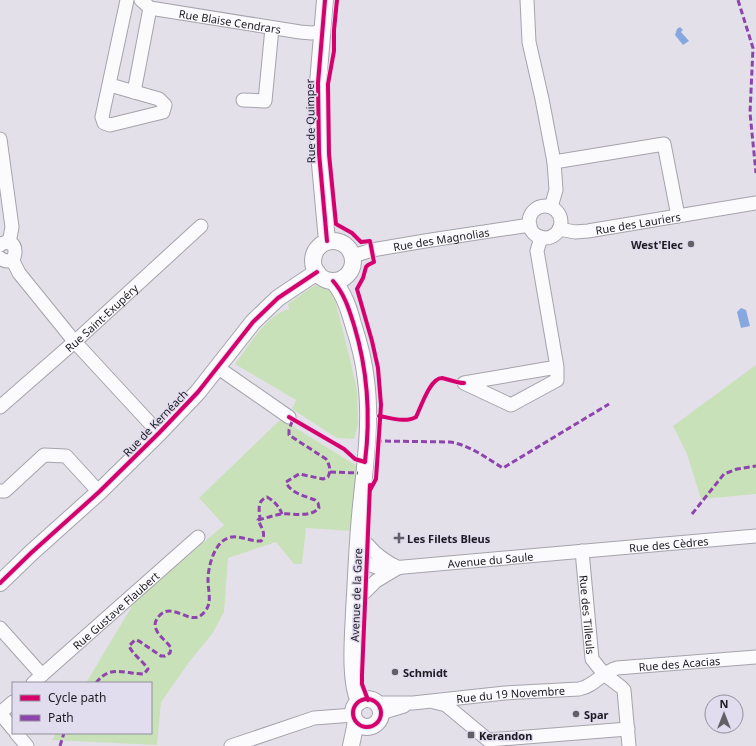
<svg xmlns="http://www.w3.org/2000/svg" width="756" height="746" font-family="'Noto Sans',sans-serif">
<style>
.green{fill:#c9e1b9}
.water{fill:#87a7e1}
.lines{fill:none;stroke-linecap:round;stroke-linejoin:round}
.minor-casing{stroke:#a5a3ab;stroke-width:15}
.major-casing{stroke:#a5a3ab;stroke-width:18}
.minor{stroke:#fbfafc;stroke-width:13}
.major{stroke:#fbfafc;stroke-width:16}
.quiet{stroke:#8e44ad;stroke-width:3;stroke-dasharray:6 3;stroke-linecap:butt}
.cycleway-casing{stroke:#e1dcee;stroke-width:6}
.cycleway{stroke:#d6006c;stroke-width:4}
.poi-dot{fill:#626067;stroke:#e1dcee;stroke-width:1.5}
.labels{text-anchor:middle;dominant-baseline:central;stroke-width:3;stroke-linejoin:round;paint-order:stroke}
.street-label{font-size:11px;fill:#1d1b21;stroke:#e1dcee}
.poi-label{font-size:11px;font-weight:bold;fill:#1d1b21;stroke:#e1dcee;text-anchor:start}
</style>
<rect width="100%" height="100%" fill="#e3e0ea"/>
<g class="green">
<path d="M315 285 333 292 350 359 357 391 358 424 354 439 337 438 292 409 296 400 235 364C249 346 267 314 289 309L288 304Z"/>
<path d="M756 365V494L701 499 687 454 673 426Z"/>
<path d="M281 419 357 466 351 531 306 528 302 564H294L276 542 228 558 224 612 212 634 190 661 161 702 157 745 52 740 56 733H151V683H86L135 601 224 525 199 498Z"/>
</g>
<g class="water">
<path d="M680 27 683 30 681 32 689 41 683 45 675 35 677 29Z"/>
<path d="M741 308 746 310 750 326 741 328 737 312Z"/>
</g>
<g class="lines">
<defs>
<g id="minor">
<path id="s1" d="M141 0 150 8 300 32 312 33 322 31"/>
<path d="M527 0 529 42 542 99 554 162 556 190 551 207"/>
<path d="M110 85 159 99 165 105 163 112 110 125 104 123 102 117 127 0"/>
<path d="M134 92 150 8"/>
<path d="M243 100 265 101 272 28"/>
<path d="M0 139 12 227 9 243"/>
<path d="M554 162 664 144 678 216"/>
<circle cx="545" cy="222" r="16"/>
<path id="s2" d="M559 229 575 232 588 231 756 203"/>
<path d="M541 237 537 251 557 367V380L511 405 464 383 557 367"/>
<path d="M0 245C20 231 20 272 0 258"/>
<path id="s3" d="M353 256 372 250 431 240 530 225"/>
<path d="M12 259 19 273 74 341 159 433"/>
<path d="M217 367 289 417"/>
<path id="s4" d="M0 407 80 337 201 226"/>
<path d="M0 491H5L44 455 66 456 99 492"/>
<path d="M367 544C376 555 386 562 399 568"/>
<path id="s5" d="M358 548 366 563 381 569 756 536"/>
<path id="s6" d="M582 551 592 659 604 674 621 687 624 690 629 746"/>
<path d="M365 592 376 581 396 569"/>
<path d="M0 628 42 675"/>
<path id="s7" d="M33 683 198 537"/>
<path d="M434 702 446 705 488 740 628 729"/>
<path id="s8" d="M377 703H413L505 693 579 689C595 686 602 672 617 668L756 657"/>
<path d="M0 713 13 729"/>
<path d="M0 713 13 702"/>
<path d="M381 713 404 706"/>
<path d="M16 733 27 746"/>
<path d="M231 746 314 718 354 715"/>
</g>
<g id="major">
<path d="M325 0 318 83 319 153 327 241"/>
<circle cx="333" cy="261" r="20"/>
<path d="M333 281C344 293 349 309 353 324 359 342 364 361 366 380 372 425 364 471 360 516 357 548 356 580 354 612 353 638 349 679 359 702"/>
<path d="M0 583 31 553 99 492 159 433 198 392 253 322 278 298 317 272"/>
<circle cx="367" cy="713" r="14"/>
<path d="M351 746 356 722"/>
</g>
</defs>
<use href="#minor" class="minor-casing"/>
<use href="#major" class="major-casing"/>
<use href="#minor" class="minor"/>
<use href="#major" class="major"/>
<g class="quiet">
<path d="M738 0 753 48 750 113 756 173"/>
<path d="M376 441 450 442C470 445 486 458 503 468L609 404"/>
<path d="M330 472 358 473"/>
<path d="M692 514 724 474 737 469 756 466"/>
<path d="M258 520C266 518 274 515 282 514 294 513 310 518 319 508L318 503 315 500C305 496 290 493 286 482L299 474 323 479 328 477C331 470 330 466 326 459L289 435V430L293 419"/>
<path d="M96 683C110 664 124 674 144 674L148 669C143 661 133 655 129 646L135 640 139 641 161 656H165L170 653 171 648C167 641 159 637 156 629 152 621 162 610 170 611 184 612 195 626 206 610 212 602 208 590 208 580 208 567 214 543 228 538 238 534 250 542 261 541 267 534 261 527 258 520L260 518C259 509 257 501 267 497 274 501 279 506 282 514"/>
<path d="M60 746 64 733"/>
</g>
<defs>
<g id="cycleway">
<path d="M325 0 318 83 319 153 327 241"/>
<path d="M337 0 334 30V51L328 84 329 154 336 224 352 233 361 242 370 241 374 262 368 265 366 267 363 278 357 289 372 341 378 368 381 405 376 479 370 490"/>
<path d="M379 416C391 418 406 423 416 417 421 407 430 378 442 378 448 379 456 383 464 383"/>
<path d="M289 417 344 449 355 459 365 462C371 414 368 371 354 325 349 309 344 293 333 281"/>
<path d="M0 583 31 553 99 492 159 433 198 392 253 322 278 298 317 272"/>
<circle cx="367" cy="713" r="14"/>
<path d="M368 700 362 684V675L370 485"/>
</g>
</defs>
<use href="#cycleway" class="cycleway-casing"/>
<use href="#cycleway" class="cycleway"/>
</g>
<g class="poi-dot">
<circle cx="691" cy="244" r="4"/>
<path d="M397 532h4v4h4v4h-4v4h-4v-4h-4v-4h4z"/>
<circle cx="395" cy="672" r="4"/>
<circle cx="576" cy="714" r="4"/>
<rect x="467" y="731" width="8" height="8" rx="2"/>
</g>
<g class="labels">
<g class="street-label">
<text stroke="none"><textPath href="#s1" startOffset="93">Rue Blaise Cendrars</textPath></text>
<text transform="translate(310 121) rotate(-91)">Rue de Quimper</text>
<text stroke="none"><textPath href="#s2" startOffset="80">Rue des Lauriers</textPath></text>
<text stroke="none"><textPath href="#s3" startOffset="90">Rue des Magnolias</textPath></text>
<text stroke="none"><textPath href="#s4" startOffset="135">Rue Saint-Exupéry</textPath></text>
<text transform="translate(155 423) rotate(-46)">Rue de Kernéach</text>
<text stroke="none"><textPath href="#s5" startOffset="322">Rue des Cèdres</textPath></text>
<text stroke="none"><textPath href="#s5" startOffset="143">Avenue du Saule</textPath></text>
<text transform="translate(356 595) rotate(-88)">Avenue de la Gare</text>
<text stroke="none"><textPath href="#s7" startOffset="110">Rue Gustave Flaubert</textPath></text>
<text stroke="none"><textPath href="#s6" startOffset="64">Rue des Tilleuls</textPath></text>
<text stroke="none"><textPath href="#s8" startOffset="309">Rue des Acacias</textPath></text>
<text stroke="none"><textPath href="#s8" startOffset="134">Rue du 19 Novembre</textPath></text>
</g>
<g class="poi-label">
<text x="683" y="244" text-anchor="end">West'Elec</text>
<text x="407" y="538">Les Filets Bleus</text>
<text x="403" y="672">Schmidt</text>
<text x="584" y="714">Spar</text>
<text x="479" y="735">Kerandon</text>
</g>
</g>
<rect x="12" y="682" width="140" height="52" fill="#e1dcee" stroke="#938f9c"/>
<rect x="20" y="695" width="20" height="6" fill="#d6006c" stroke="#938f9c"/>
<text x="48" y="702" font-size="12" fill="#1d1b21">Cycle path</text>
<rect x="20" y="715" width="20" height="6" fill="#8e44ad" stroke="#938f9c"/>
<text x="48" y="722" font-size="12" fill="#1d1b21">Path</text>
<g transform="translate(724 714)"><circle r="19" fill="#e1dcee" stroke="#938f9c"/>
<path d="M0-3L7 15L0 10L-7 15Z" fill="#626067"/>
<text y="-6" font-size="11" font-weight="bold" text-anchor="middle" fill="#1d1b21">N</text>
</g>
</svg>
